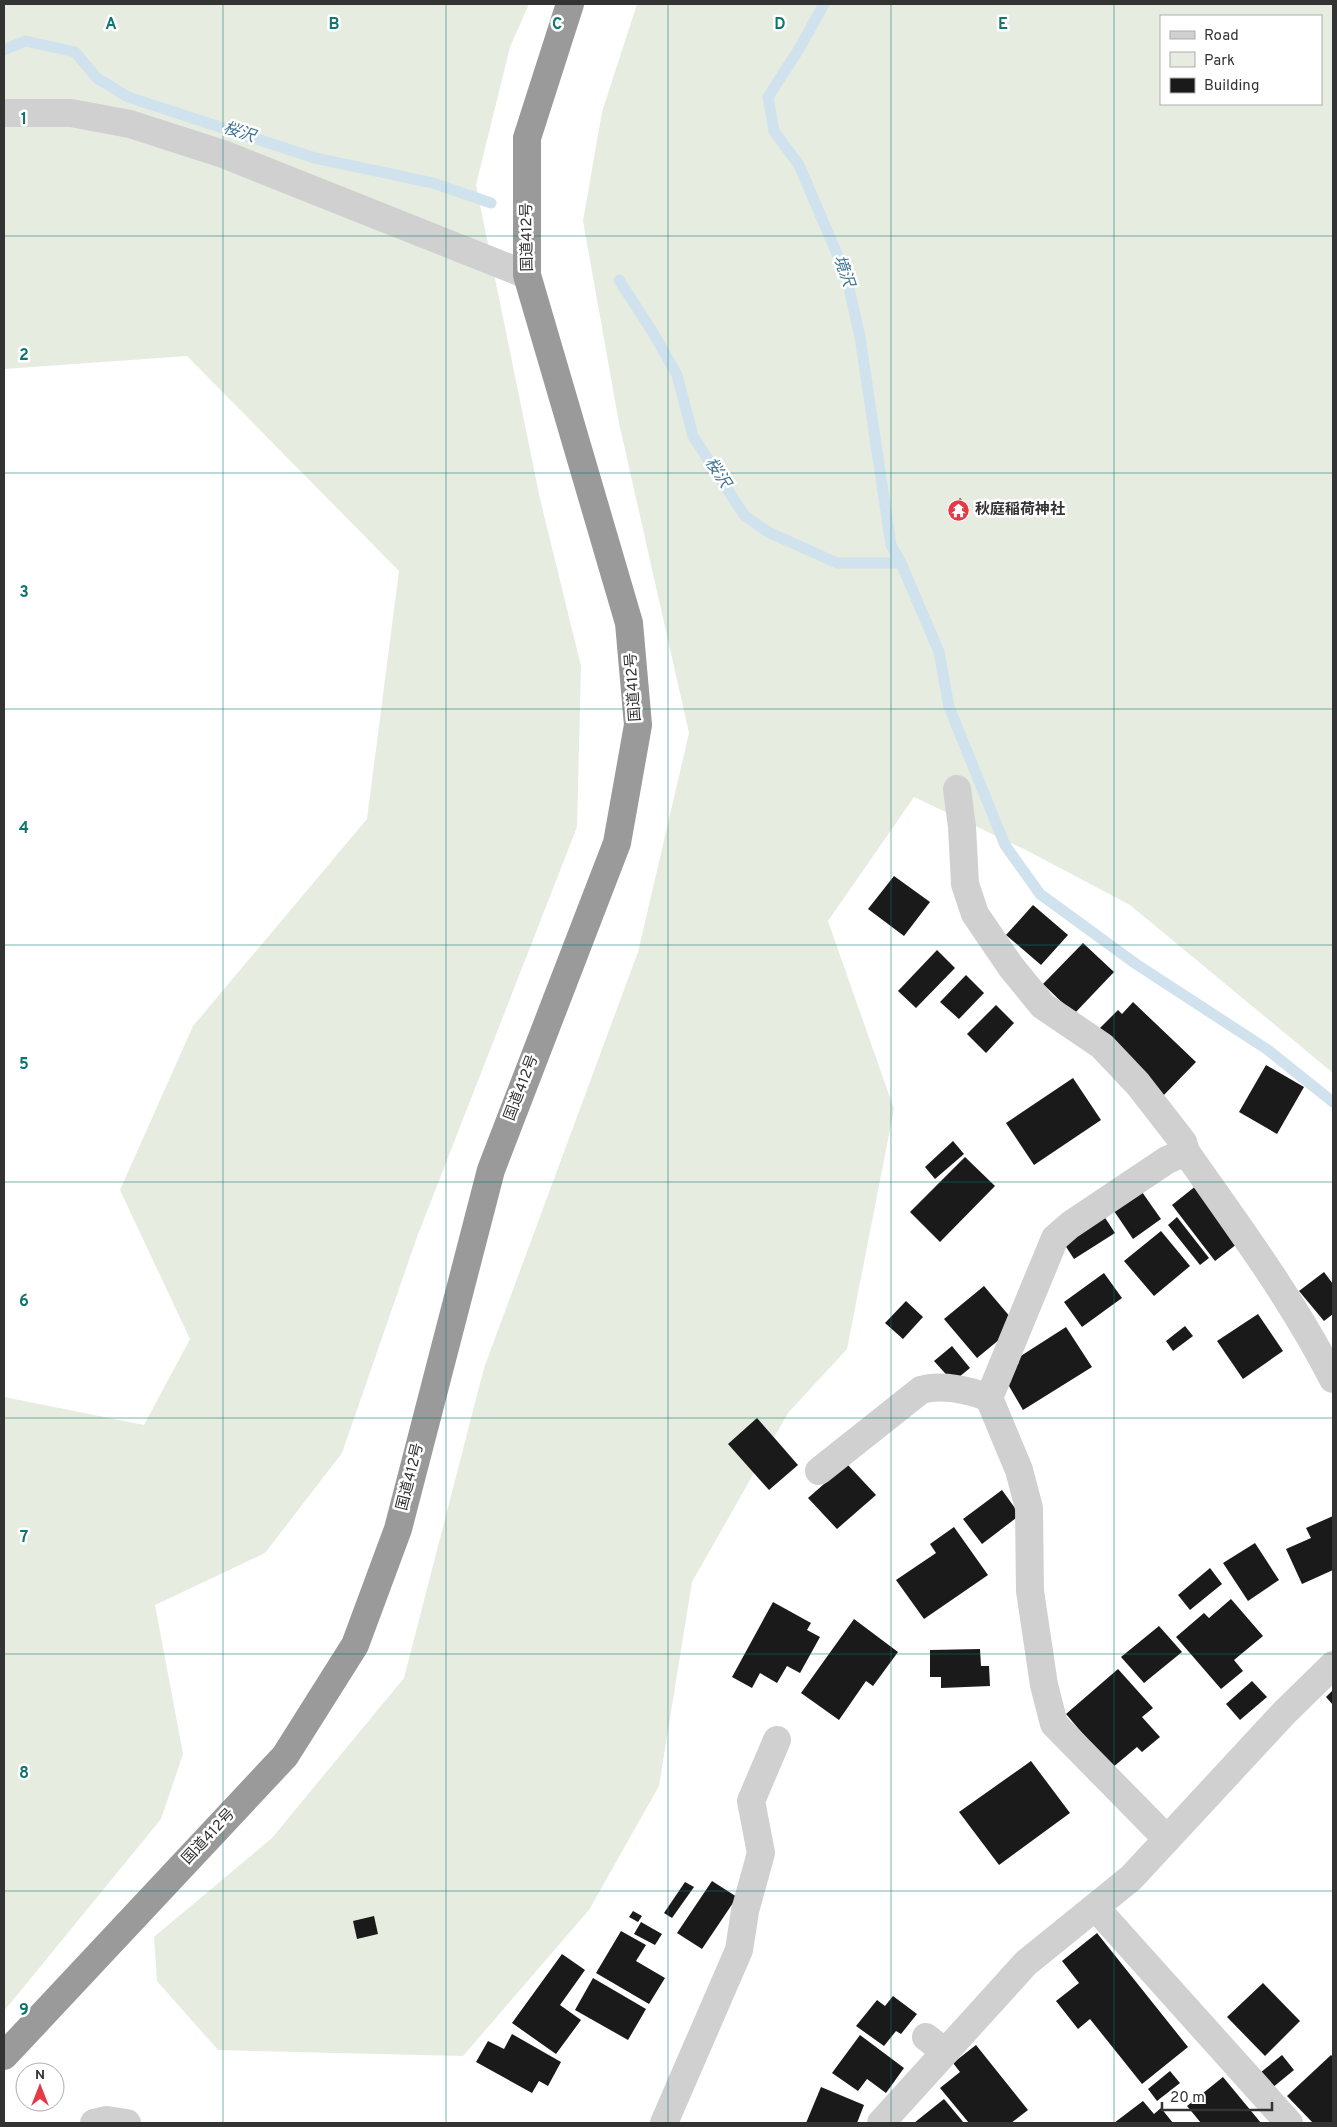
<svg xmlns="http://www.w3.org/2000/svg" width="1337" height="2127" font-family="Overpass,'Noto Sans JP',sans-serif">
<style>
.green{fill:#e6ecdf;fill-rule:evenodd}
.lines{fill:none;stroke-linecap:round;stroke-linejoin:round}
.stream{stroke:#cfe2ee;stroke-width:11}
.building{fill:#1a1a1a}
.minor{stroke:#d0d0d0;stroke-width:28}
.highway{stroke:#9a9a9a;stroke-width:28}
.grid{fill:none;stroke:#0f766e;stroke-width:1;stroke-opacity:0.55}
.labels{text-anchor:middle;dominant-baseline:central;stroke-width:5;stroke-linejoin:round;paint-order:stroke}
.street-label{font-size:15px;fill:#333;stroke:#fff}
.poi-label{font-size:15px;font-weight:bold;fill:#333;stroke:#fff;text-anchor:start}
.water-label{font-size:16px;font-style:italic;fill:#3f7597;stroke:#fff}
.grid-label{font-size:16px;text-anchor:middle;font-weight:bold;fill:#0f766e;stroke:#fff;stroke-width:5;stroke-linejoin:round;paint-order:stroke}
</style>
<rect width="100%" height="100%" fill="#fff"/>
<g class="green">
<path d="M4 4H529L510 47 476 185 540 499 581 666 577 827 417 1237 342 1453 265 1553 155 1605 183 1754 161 1819 4 2011V1397L144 1425 190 1339 120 1190 193 1026 367 819 399 571 187 356 4 369Z"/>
<path d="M637 4H1333V1073L1130 905 1026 850 914 797 828 921 894 1109 847 1349 788 1413 692 1582 659 1786 589 1910 463 2056 218 2050 157 1981 154 1937 272 1838 404 1678 484 1368 638 952 689 733 619 423 583 221 602 112ZM1161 16H1321V104H1161Z"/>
</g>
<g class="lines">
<g class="stream">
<path d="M824 4 799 49 768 97 774 131 799 165 846 275 860 337 891 545 901 563 939 652 949 707 1005 845 1040 894 1136 964 1268 1050 1333 1102"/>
<path d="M4 50 25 41 75 52 97 78 128 97 315 158 433 183 491 203"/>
<path d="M619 280 652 331 677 375 693 436 744 515 768 532 837 563H901"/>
</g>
</g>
<g class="building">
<path d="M960 498 968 506 960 515 951 507Z"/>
<path d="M894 876 930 902 904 936 868 909Z"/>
<path d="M1033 905 1068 935 1041 965 1006 935Z"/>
<path d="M1083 943 1114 972 1074 1014 1043 984Z"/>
<path d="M937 950 955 968 916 1008 898 991Z"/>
<path d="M966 975 984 993 959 1019 940 1002Z"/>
<path d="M1133 1002 1196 1062 1161 1098 1094 1034 1118 1010 1122 1014Z"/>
<path d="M996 1005 1014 1023 986 1053 967 1034Z"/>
<path d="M1266 1065 1304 1087 1277 1134 1239 1112Z"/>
<path d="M1073 1078 1101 1120 1034 1165 1006 1123Z"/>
<path d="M953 1141 964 1154 935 1179 925 1167Z"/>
<path d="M965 1157 995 1186 940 1242 910 1212Z"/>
<path d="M1202 1181 1246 1237 1215 1261 1172 1205Z"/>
<path d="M1142 1192 1161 1219 1133 1239 1114 1211Z"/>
<path d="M1100 1210 1115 1233 1074 1259 1059 1236Z"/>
<path d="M1177 1217 1209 1258 1200 1265 1168 1225Z"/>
<path d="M1161 1231 1190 1266 1154 1296 1124 1261Z"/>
<path d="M1324 1272 1333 1284V1314L1324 1321 1299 1291Z"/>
<path d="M1104 1273 1122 1298 1082 1327 1064 1302Z"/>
<path d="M984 1286 1017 1325 977 1358 944 1319Z"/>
<path d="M906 1301 923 1317 903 1339 885 1323Z"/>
<path d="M1258 1314 1283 1351 1243 1379 1217 1341Z"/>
<path d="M1185 1326 1193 1336 1173 1351 1166 1341Z"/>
<path d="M1066 1327 1092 1367 1023 1410 1002 1374 1019 1363 1016 1359Z"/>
<path d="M952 1346 970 1368 953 1382 934 1361Z"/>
<path d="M757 1418 798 1465 769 1490 728 1444Z"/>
<path d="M847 1464 876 1495 837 1529 808 1498Z"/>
<path d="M1002 1490 1020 1515 982 1544 963 1519Z"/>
<path d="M1333 1516V1570L1302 1584 1286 1549 1311 1538 1306 1528Z"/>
<path d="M954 1527 988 1575 924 1619 896 1580 936 1553 930 1544Z"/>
<path d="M1255 1543 1279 1580 1248 1601 1223 1563Z"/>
<path d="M1210 1568 1222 1584 1190 1610 1178 1595Z"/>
<path d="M1231 1599 1263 1636 1234 1660 1243 1671 1221 1689 1176 1637 1204 1613 1209 1618Z"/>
<path d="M773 1602 811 1623 807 1630 820 1637 800 1673 787 1666 777 1683 760 1673 752 1688 732 1677Z"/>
<path d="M854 1619 898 1652 873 1686 866 1681 839 1720 801 1693Z"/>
<path d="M1159 1626 1182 1652 1144 1683 1121 1657Z"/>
<path d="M980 1649 981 1666H989L990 1686 941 1688V1677H930V1650Z"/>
<path d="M1118 1669 1153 1708 1142 1717 1160 1737 1142 1752 1137 1747 1112 1768 1066 1714Z"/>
<path d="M1252 1681 1267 1697 1240 1720 1226 1704Z"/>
<path d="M1333 1690V1705L1326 1697Z"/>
<path d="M1031 1761 1070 1813 999 1865 959 1812Z"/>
<path d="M712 1881 737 1897 702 1949 677 1933Z"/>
<path d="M685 1882 694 1887 672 1918 664 1913Z"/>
<path d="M633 1911 642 1916 638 1922 629 1917Z"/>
<path d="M374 1916 378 1934 357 1939 353 1921Z"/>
<path d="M641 1922 662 1934 655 1945 634 1934Z"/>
<path d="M621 1931 646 1945 636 1961 665 1978 649 2004 596 1973Z"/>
<path d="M1097 1933 1188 2047 1142 2084 1090 2019 1078 2029 1056 2001 1079 1983 1062 1961Z"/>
<path d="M562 1954 585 1970 560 2005 581 2020 556 2054 512 2023Z"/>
<path d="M593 1978 646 2009 628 2040 575 2010Z"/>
<path d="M1263 1983 1300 2021 1265 2056 1227 2017Z"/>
<path d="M893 1996 917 2014 901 2034 896 2031 884 2046 856 2026 877 2000 885 2006Z"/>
<path d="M512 2034 561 2062 548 2086 539 2081 532 2093 476 2062 488 2041 504 2049Z"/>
<path d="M860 2035 904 2068 886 2093 867 2079 858 2091 832 2073Z"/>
<path d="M976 2045 1028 2110 1011 2123H969L940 2088 960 2072 953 2063Z"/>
<path d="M1282 2055 1294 2070 1272 2088 1260 2073Z"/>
<path d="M1331 2055 1333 2057V2123H1313L1287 2096Z"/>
<path d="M1170 2071 1180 2083 1157 2101 1148 2089Z"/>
<path d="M1223 2077 1261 2123H1201L1187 2106Z"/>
<path d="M821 2087 864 2105 857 2123H806Z"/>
<path d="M944 2099 964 2123H914Z"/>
<path d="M1143 2101 1154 2114 1161 2108 1173 2123H1114Z"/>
</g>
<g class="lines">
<g class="minor">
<path d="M4 113H71L130 124 223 154 527 275"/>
<path d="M957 789 962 827 965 884 975 914 1011 967 1043 1006 1102 1046 1138 1084 1183 1142 1186 1152C1238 1226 1292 1299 1333 1379"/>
<path d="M989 1398 1055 1238 1070 1225 1167 1160 1186 1152"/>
<path d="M819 1471 921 1390C941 1384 970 1390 989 1398L1019 1470 1029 1508 1030 1591 1044 1685 1054 1724 1167 1839"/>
<path d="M1096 1908 1289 2123"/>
<path d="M926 2037 945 2052"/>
<path d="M94 2123 107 2120 127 2123"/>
<path d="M664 2123 739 1950 745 1911 761 1853 751 1801 777 1740"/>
<path d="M881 2123 1026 1963 1131 1878 1284 1713 1333 1665"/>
</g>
<path class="highway" d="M4 2056 285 1756 355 1645 398 1529 491 1170 617 843 638 725 629 623 527 275V138L570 4"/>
</g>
<path class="grid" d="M223 4V2123M446 4V2123M668 4V2123M891 4V2123M1114 4V2123M4 236H1333M4 473H1333M4 709H1333M4 945H1333M4 1182H1333M4 1418H1333M4 1654H1333M4 1891H1333"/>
<defs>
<symbol id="temple-disc" viewBox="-11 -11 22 22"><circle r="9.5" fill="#e63946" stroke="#fff"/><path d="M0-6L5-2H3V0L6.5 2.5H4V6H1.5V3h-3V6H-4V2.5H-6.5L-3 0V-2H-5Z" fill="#fff"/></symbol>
</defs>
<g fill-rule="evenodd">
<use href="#temple-disc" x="946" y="498" width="25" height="25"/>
</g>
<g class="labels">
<g class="street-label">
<text transform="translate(528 237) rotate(-91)">国道412号</text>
<text transform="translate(634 687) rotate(-94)">国道412号</text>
<text transform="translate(522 1088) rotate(-69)">国道412号</text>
<text transform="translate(411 1477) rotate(-76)">国道412号</text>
<text transform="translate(209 1837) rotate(-47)">国道412号</text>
</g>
<g class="poi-label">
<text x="975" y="510">秋庭稲荷神社</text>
</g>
<g class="water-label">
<text transform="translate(239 133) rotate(18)">桜沢</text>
<text transform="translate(843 271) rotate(71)">境沢</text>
<text transform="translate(717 473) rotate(57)">桜沢</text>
</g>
</g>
<g class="grid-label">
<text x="111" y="29">A</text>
<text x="334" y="29">B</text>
<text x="557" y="29">C</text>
<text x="780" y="29">D</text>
<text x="1003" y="29">E</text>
<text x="24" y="124">1</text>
<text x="24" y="360">2</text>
<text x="24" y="597">3</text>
<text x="24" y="833">4</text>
<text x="24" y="1069">5</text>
<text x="24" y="1306">6</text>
<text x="24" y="1542">7</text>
<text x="24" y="1778">8</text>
<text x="24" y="2015">9</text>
</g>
<rect width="1337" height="2127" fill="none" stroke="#333333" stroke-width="10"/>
<rect x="1160" y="15" width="162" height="90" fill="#ffffff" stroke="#adadad"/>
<rect x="1170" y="31" width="25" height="8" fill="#d0d0d0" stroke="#adadad"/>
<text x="1204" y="40" font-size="15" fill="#333333">Road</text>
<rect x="1170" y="52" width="25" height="15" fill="#e6ecdf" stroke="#adadad"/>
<text x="1204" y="65" font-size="15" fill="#333333">Park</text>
<rect x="1170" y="78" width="25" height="15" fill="#1a1a1a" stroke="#adadad"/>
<text x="1204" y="90" font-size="15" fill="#333333">Building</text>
<g transform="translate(40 2087)"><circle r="24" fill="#ffffff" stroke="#adadad"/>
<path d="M0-4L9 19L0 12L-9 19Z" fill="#e63946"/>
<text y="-8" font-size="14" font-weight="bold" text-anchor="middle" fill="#333333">N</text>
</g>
<path d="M1162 2102v8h110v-8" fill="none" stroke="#333333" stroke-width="2.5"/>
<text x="1170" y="2102" font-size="15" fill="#333333" stroke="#ffffff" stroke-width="4" paint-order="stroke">20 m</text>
</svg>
